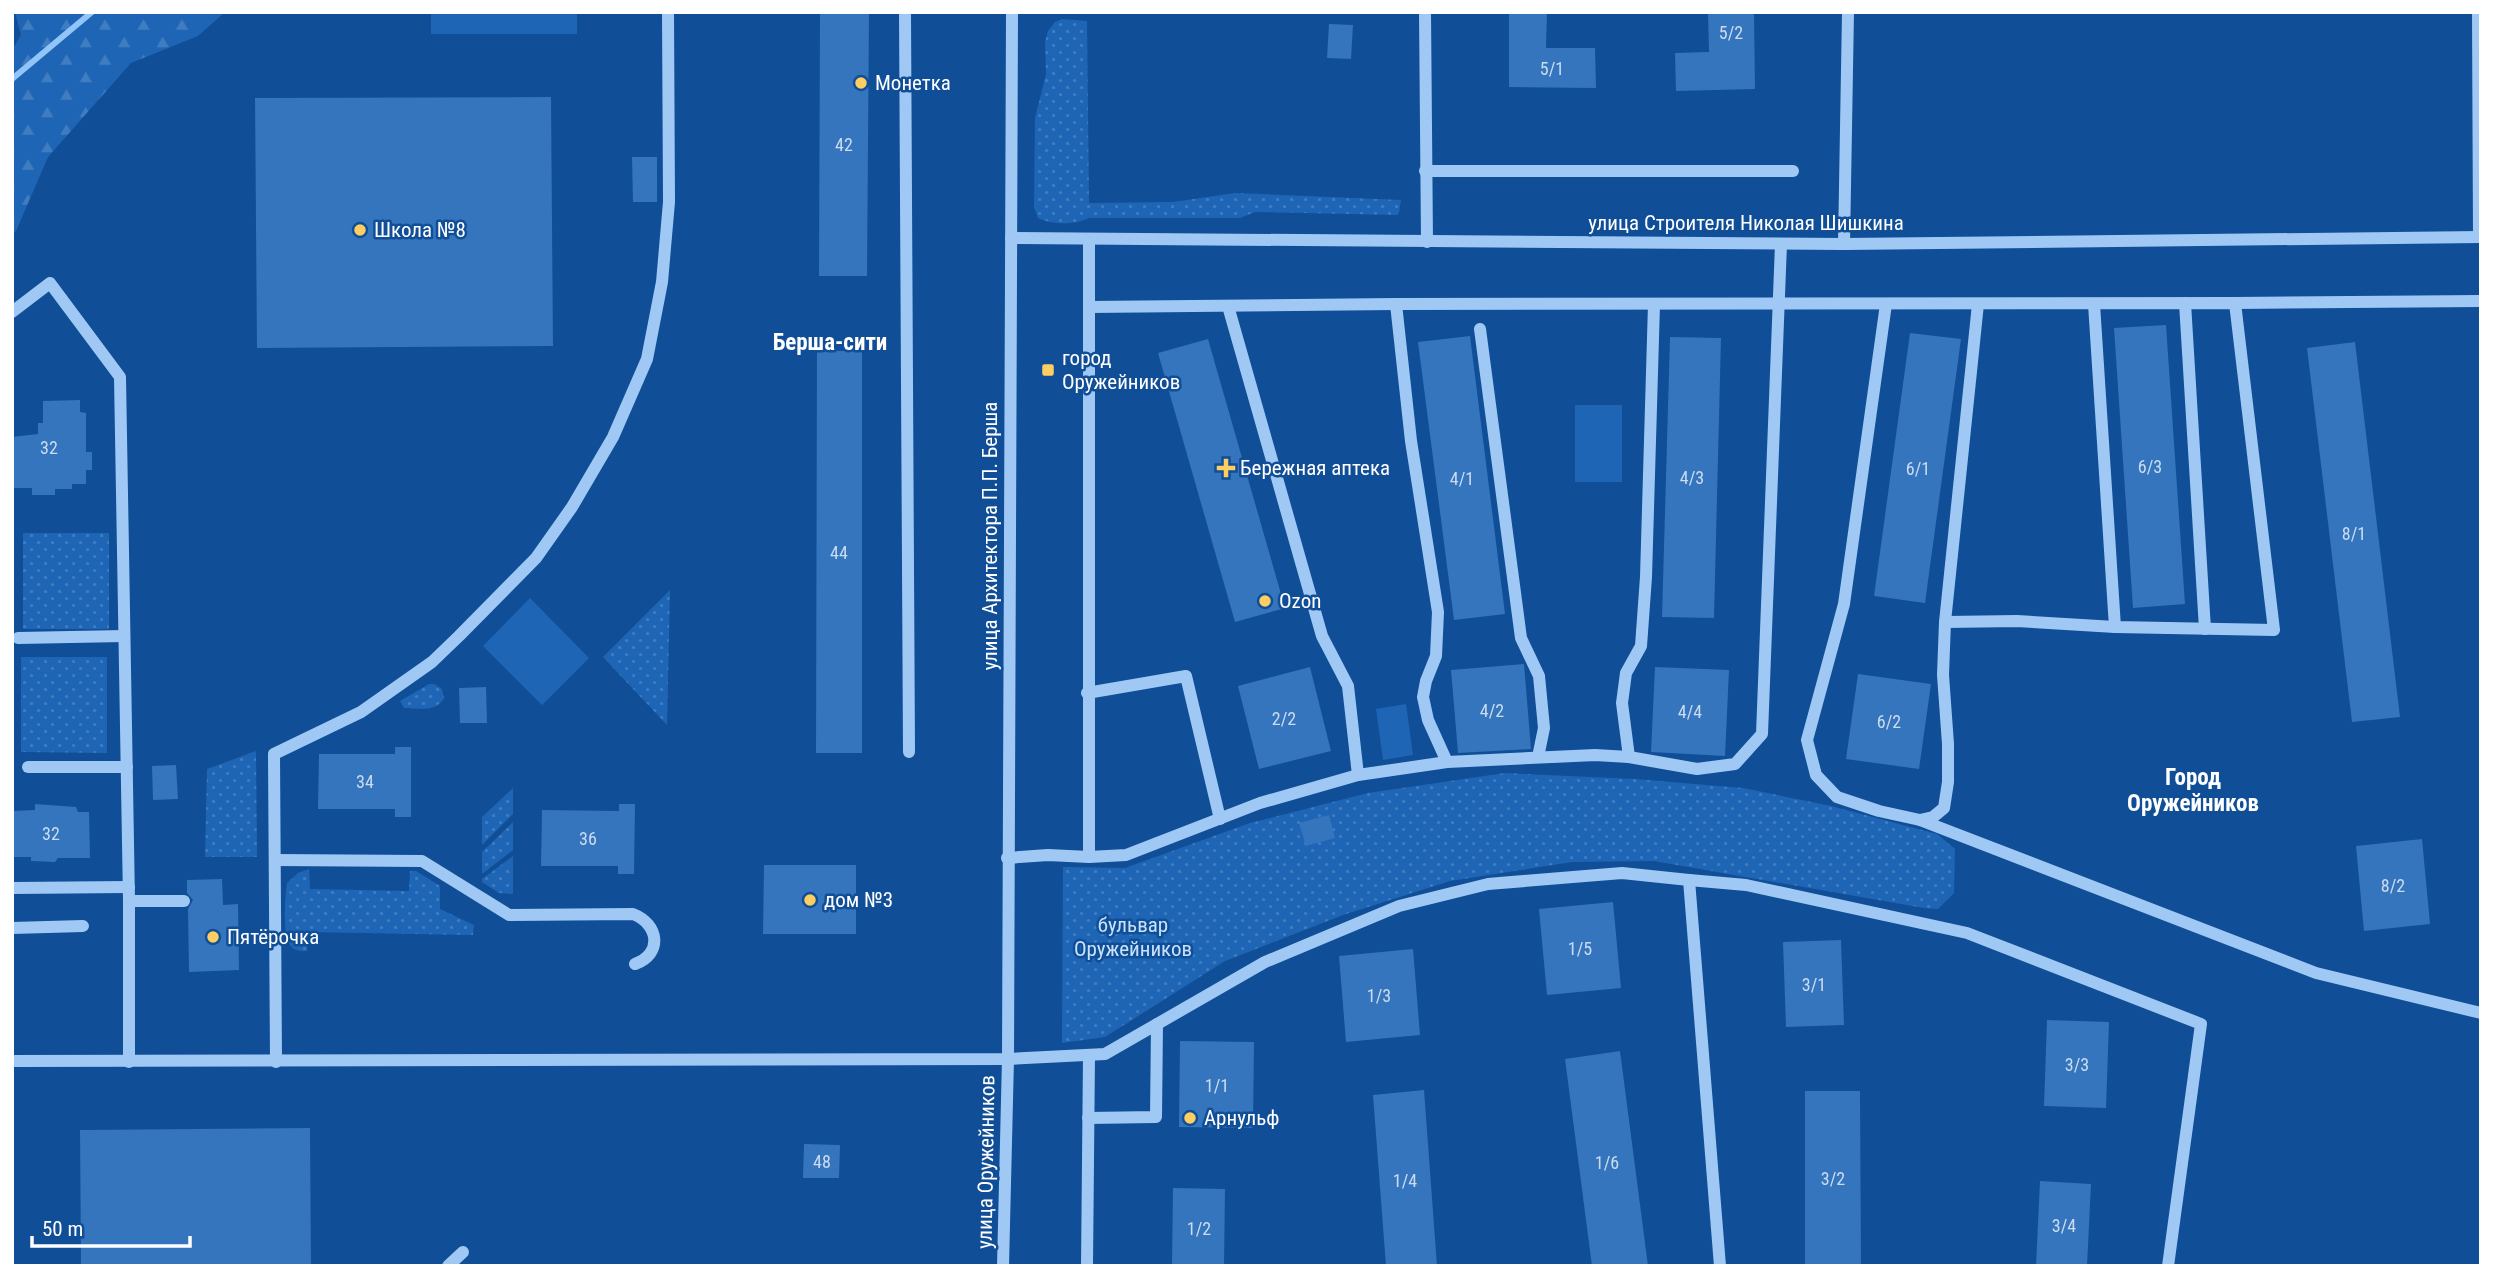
<svg xmlns="http://www.w3.org/2000/svg" width="2493" height="1278" font-family="'Roboto Condensed',sans-serif">
<style>
.green{fill:url(#green-dots)}
.forest{fill:url(#forest-firs)}
.pitch{fill:#1e66b5}
.lines{fill:none;stroke-linecap:round;stroke-linejoin:round}
.stream{stroke:#91c4f8;stroke-width:6}
.building{fill:#3475be}
.minor{stroke:#a0c8f4;stroke-width:12}
.poi-dot{fill:#ffce63;stroke:#104e97;stroke-width:2.5}
.labels{text-anchor:middle;dominant-baseline:central;stroke-width:5;stroke-linejoin:round;paint-order:stroke}
.number-label{font-size:18px;fill:#ccdcef}
.poi-label{font-size:21px;fill:#fff;stroke:#104e97;text-anchor:start}
.street-label{font-size:21px;fill:#fff;stroke:#104e97}
.park-label{font-size:21px;fill:#c8e2fe;stroke:#104e97}
.neighbourhood-label{font-size:23px;font-weight:bold;fill:#fff;stroke:#104e97}
</style>
<defs>
<pattern id="green-dots" width="8" height="8" patternUnits="userSpaceOnUse" patternTransform="scale(1.75)"><rect width="8" height="8" fill="#1e66b5"/><path d="M2 2h.1M6 6h.1" fill="none" stroke="#407dc0" stroke-width="1.8" stroke-linecap="round"/></pattern>
<pattern id="forest-firs" width="22" height="20" patternUnits="userSpaceOnUse" patternTransform="scale(1.75)"><rect width="22" height="20" fill="#1e66b5"/><path d="M5 1l3.5 6h-7zM16 11l3.5 6h-7z" fill="#407dc0"/></pattern>
</defs>
<rect width="100%" height="100%" fill="#104e97"/>
<g class="green">
<path d="M1062 19 1087 21 1089 203 1173 202 1235 193 1401 200 1399 213 1397 215 1255 212 1240 218H1089C1075 225 1052 225 1038 218L1034 207 1035 118 1046 74 1045 42 1048 31 1055 22Z"/>
<rect x="23" y="533" width="86" height="96"/>
<path d="M670 590 667 725 603 657Z"/>
<path d="M21 657H107V753L21 752Z"/>
<path d="M429 684H434L442 689 444 698C436 713 419 708 404 708L400 701Z"/>
<path d="M256 751 257 857H205L207 769Z"/>
<path d="M1505 773 1635 779 1743 788 1831 806 1937 834 1955 849 1954 893 1938 909 1924 908 1654 861 1572 862 1450 881 1343 915 1225 961 1105 1037 1062 1043 1063 867 1125 868 1250 823 1368 793Z"/>
<path d="M513 788V814L482 845V817Z"/>
<path d="M513 822V850L482 874V852Z"/>
<path d="M513 856V894L499 893 482 882V879Z"/>
<path d="M309 869 310 889 409 891 410 871H416L440 886V909L474 925 473 935 308 932 307 951C301 951 295 951 291 946 282 937 285 896 287 883L298 873Z"/>
</g>
<path class="forest" d="M15 12H225L198 36 131 63 48 157 16 231 12 234V50L21 35Z"/>
<g class="pitch">
<rect x="431" y="12" width="146" height="22"/>
<rect x="1575" y="405" width="47" height="77"/>
<path d="M530 598 589 658 542 705 483 646Z"/>
<path d="M1406 704 1413 755 1383 760 1376 709Z"/>
</g>
<g class="lines">
<path class="stream" d="M12 79 92 12"/>
</g>
<g class="building">
<path d="M820 12H869L867 276H819Z"/>
<path d="M1509 12H1547L1546 48H1595L1596 88 1509 87Z"/>
<path d="M1708 12H1754L1755 89 1676 91 1675 53 1709 52Z"/>
<path d="M1329 24 1353 25 1351 59 1327 58Z"/>
<path d="M551 97 553 346 257 348 255 98Z"/>
<path d="M632 157H657V202H633Z"/>
<path d="M2166 325 2185 604 2133 608 2114 328Z"/>
<path d="M1910 333 1961 339 1925 603 1874 596Z"/>
<path d="M1470 336 1505 614 1454 620 1418 342Z"/>
<path d="M1670 337 1721 338 1714 618 1662 617Z"/>
<path d="M1208 339 1285 608 1235 622 1158 353Z"/>
<path d="M2355 342 2400 717 2352 722 2307 348Z"/>
<path d="M817 351H862V753H816Z"/>
<path d="M80 400V412L86 413V452H92V470H86V484H72V489H55V495H32V488H12V437L38 434V423H43V401Z"/>
<path d="M1524 664 1531 749 1458 753 1451 670Z"/>
<path d="M1310 667 1331 751 1259 769 1238 686Z"/>
<path d="M1655 667 1729 670 1725 756 1651 752Z"/>
<path d="M1858 674 1931 684 1919 769 1846 759Z"/>
<path d="M486 687 487 723H460L459 688Z"/>
<path d="M395 747H411V817H395V809H318L319 754H395Z"/>
<path d="M176 765 178 799 153 800 152 766Z"/>
<path d="M35 804 76 807 78 812H89L90 858H58L55 862 31 861V857H12V811L35 810Z"/>
<path d="M619 804H635L634 874H618V866H541L542 810 619 811Z"/>
<path d="M1329 815 1335 838 1306 846 1299 823Z"/>
<path d="M2422 839 2430 924 2364 931 2356 846Z"/>
<path d="M764 865H856V934H763Z"/>
<path d="M222 879 223 905 238 904 239 970 189 972 188 909 193 900 187 893V880Z"/>
<path d="M1613 902 1621 988 1547 995 1539 909Z"/>
<path d="M1841 940 1844 1025 1786 1027 1783 942Z"/>
<path d="M1413 949 1420 1035 1346 1042 1339 956Z"/>
<path d="M2047 1020 2109 1022 2106 1108 2044 1106Z"/>
<path d="M1180 1041 1254 1042 1253 1128 1179 1127Z"/>
<path d="M1620 1051 1648 1266H1592L1565 1059Z"/>
<path d="M1424 1090 1437 1266H1386L1373 1095Z"/>
<path d="M1805 1091H1860L1861 1266H1805Z"/>
<path d="M310 1128 311 1266H81L80 1130Z"/>
<path d="M804 1144 840 1145 839 1178H803Z"/>
<path d="M2040 1181 2091 1184 2087 1266H2036Z"/>
<path d="M1173 1188 1225 1189 1224 1266H1172Z"/>
</g>
<g class="lines">
<g class="minor">
<path d="M905 12 909 752"/>
<path d="M1425 12 1427 242"/>
<path d="M2478 12 2479 237"/>
<path d="M1425 171H1793"/>
<path d="M1011 238 1844 244 2481 237"/>
<path d="M1089 240V857"/>
<path d="M1844 244 1848 12"/>
<path d="M2185 303 2205 629"/>
<path d="M2235 303 2481 301"/>
<path d="M1396 304 1411 441 1438 612 1436 656 1426 681 1423 697 1428 720 1447 762"/>
<path d="M1886 304 1844 604 1807 740 1816 775 1837 797 1879 811 1920 820 1933 817 1944 808 1948 782V744L1943 675 1945 622 1978 304"/>
<path d="M1228 306 1322 636 1348 686 1358 775"/>
<path d="M1089 307 1396 304 2235 303 2274 630 2115 627 2094 304"/>
<path d="M12 312 50 283 120 377 129 901V1062"/>
<path d="M1480 329 1521 638 1539 676 1544 728 1538 757"/>
<path d="M1945 622 2017 621 2115 627"/>
<path d="M18 638 124 636"/>
<path d="M1087 693 1186 676 1220 819"/>
<path d="M1629 757 1622 703 1626 673 1641 646 1646 577 1654 304"/>
<path d="M28 767H127"/>
<path d="M1920 820 2316 973 2481 1013"/>
<path d="M1007 858 1048 855 1089 857 1126 855 1260 803 1358 775 1447 762 1595 755 1629 757 1697 769 1735 764 1762 734 1781 244"/>
<path d="M275 860 422 861 509 915 633 914C659 924 663 954 635 964"/>
<path d="M1689 880 1746 885 1967 933 2201 1024 2168 1266"/>
<path d="M12 888 129 887"/>
<path d="M129 901H184"/>
<path d="M12 928 83 926"/>
<path d="M12 1061 1008 1059 1105 1054 1265 962 1399 906 1488 884 1622 873 1689 880 1720 1266"/>
<path d="M276 1062 274 754 361 712 432 662 459 636 536 558 572 507 613 437 647 359 662 282 669 202 668 12"/>
<path d="M1088 1118 1156 1117 1157 1024"/>
<path d="M448 1266 463 1252"/>
<path d="M1003 1266 1008 1059 1012 12"/>
<path d="M1087 1266 1089 1055"/>
</g>
</g>
<g class="poi-dot">
<circle cx="861" cy="83" r="7"/>
<circle cx="360" cy="230" r="7"/>
<rect x="1041" y="363" width="14" height="14" rx="3.5"/>
<path d="M1222.5 457.5h7v7h7v7h-7v7h-7v-7h-7v-7h7z"/>
<circle cx="1265" cy="601" r="7"/>
<circle cx="810" cy="900" r="7"/>
<circle cx="213" cy="937" r="7"/>
<circle cx="1190" cy="1118" r="7"/>
</g>
<g class="labels">
<g class="number-label">
<text x="1731" y="32">5/2</text>
<text x="1552" y="68">5/1</text>
<text x="844" y="144">42</text>
<text x="49" y="447">32</text>
<text x="2150" y="466">6/3</text>
<text x="1918" y="468">6/1</text>
<text x="1692" y="477">4/3</text>
<text x="1462" y="478">4/1</text>
<text x="2354" y="533">8/1</text>
<text x="839" y="552">44</text>
<text x="1492" y="710">4/2</text>
<text x="1690" y="711">4/4</text>
<text x="1284" y="718">2/2</text>
<text x="1889" y="721">6/2</text>
<text x="365" y="781">34</text>
<text x="51" y="833">32</text>
<text x="588" y="838">36</text>
<text x="2393" y="885">8/2</text>
<text x="1580" y="948">1/5</text>
<text x="1814" y="984">3/1</text>
<text x="1379" y="995">1/3</text>
<text x="2077" y="1064">3/3</text>
<text x="1217" y="1085">1/1</text>
<text x="822" y="1161">48</text>
<text x="1607" y="1162">1/6</text>
<text x="1833" y="1178">3/2</text>
<text x="1405" y="1180">1/4</text>
<text x="2064" y="1225">3/4</text>
<text x="1199" y="1228">1/2</text>
</g>
<g class="poi-label">
<text x="875" y="83">Монетка</text>
<text x="374" y="230">Школа №8</text>
<text x="1062" y="358">город<tspan x="1062" dy="24">Оружейников</tspan></text>
<text x="1240" y="468">Бережная аптека</text>
<text x="1279" y="601">Ozon</text>
<text x="824" y="900">дом №3</text>
<text x="227" y="937">Пятёрочка</text>
<text x="1204" y="1118">Арнульф</text>
</g>
<g class="street-label">
<text x="1746" y="223">улица Строителя Николая Шишкина</text>
<text transform="translate(990 536) rotate(-90)">улица Архитектора П.П. Берша</text>
<text transform="translate(986 1162) rotate(-89)">улица Оружейников</text>
</g>
<g class="park-label">
<text x="1133" y="925">бульвар<tspan x="1133" dy="24">Оружейников</tspan></text>
</g>
<g class="neighbourhood-label">
<text x="830" y="342">Берша-сити</text>
<text x="2193" y="777">Город<tspan x="2193" dy="26">Оружейников</tspan></text>
</g>
</g>
<rect width="2493" height="1278" fill="none" stroke="#ffffff" stroke-width="28"/>
<path d="M32 1236v10h158v-10" fill="none" stroke="#ffffff" stroke-width="3.5"/>
<text x="42" y="1236" font-size="21" fill="#ffffff" stroke="#104e97" stroke-width="5" paint-order="stroke">50 m</text>
</svg>
